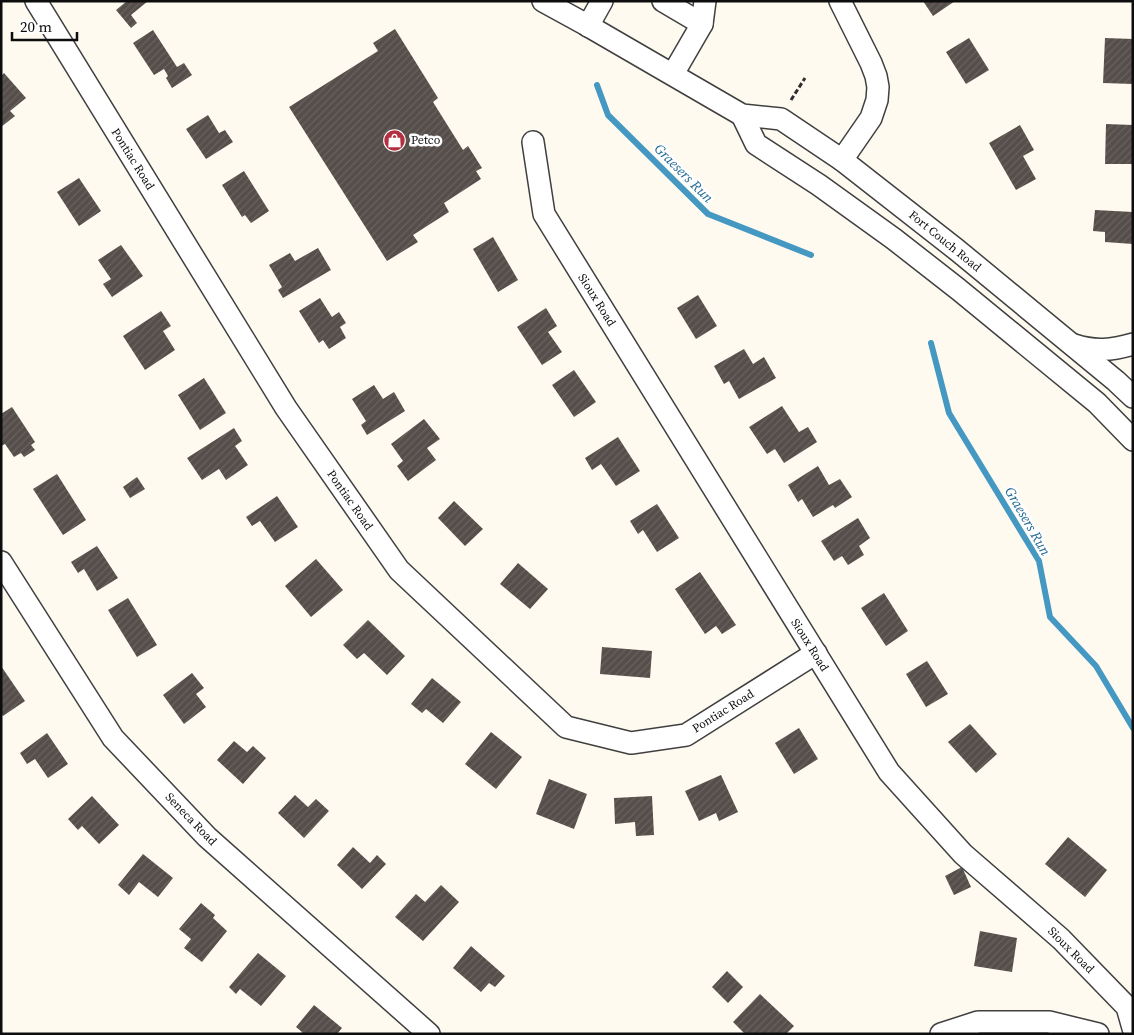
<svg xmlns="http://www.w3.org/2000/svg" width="1134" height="1035" font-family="'Source Serif 4',serif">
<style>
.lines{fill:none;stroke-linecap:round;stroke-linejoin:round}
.stream{stroke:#4498c2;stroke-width:6}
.building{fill:url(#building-hatch)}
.minor-casing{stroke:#404040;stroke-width:24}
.path{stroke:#2f2f2f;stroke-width:3;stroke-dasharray:5 2.5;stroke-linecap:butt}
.minor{stroke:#fff;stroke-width:21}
.labels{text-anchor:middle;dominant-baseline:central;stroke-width:5;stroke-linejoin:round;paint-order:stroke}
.poi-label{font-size:12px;fill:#0d0d0d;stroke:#fff;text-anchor:start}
.street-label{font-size:12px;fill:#0d0d0d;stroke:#fff}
.water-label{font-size:14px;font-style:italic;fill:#206a95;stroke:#fff}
</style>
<defs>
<pattern id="building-hatch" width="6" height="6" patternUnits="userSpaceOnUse" patternTransform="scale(1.25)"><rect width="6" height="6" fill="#554e4a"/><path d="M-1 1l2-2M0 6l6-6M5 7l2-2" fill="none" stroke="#686360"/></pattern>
</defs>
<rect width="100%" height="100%" fill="#fefaef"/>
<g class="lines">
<g class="stream">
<path d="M597 85 608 115 708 214 811 255"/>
<path d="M931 343 949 413 1039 561 1050 617 1096 666 1133 728"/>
</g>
</g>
<g class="building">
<path d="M127 1H148L131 15 137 23 131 28 116 10Z"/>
<path d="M923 1H955L933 16Z"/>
<path d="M395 29 438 98 433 102 463 150 468 146 482 168 476 171 481 179 444 203 449 212 413 235 418 242 387 261 289 107 378 51 373 43Z"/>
<path d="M153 30 177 67 184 63 192 75 172 88 166 78 168 76 164 69 154 75 133 43Z"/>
<path d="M969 38 989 70 966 84 946 52Z"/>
<path d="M1105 38 1133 39V84L1103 83Z"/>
<path d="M4 73 26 98 10 111 15 116 1 127V76Z"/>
<path d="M208 115 219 133 225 130 233 142 206 159 186 129Z"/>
<path d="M1106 124 1133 125V164H1105Z"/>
<path d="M1020 125 1034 150 1023 156 1036 179 1016 190 989 143Z"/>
<path d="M244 171 269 211 251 223 245 215 242 217 222 185Z"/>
<path d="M79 178 101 211 79 226 57 192Z"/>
<path d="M1095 210 1133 212V244L1105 242V232L1093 231Z"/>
<path d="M493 237 518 280 498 292 473 249Z"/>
<path d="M121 245 143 276 112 297 103 284 111 279 98 260Z"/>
<path d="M318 248 331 270 283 298 278 290 282 287 269 265 290 253 295 261Z"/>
<path d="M698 295 717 326 696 339 677 308Z"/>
<path d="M320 298 332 317 339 312 346 323 340 327 346 338 329 349 323 340 319 343 299 311Z"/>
<path d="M546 308 557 326 548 332 562 352 542 365 517 327Z"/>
<path d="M161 311 171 326 163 331 175 350 145 370 123 336Z"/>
<path d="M744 349 753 364 764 357 776 378 739 399 729 381 724 384 714 366Z"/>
<path d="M574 370 596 402 574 417 552 385Z"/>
<path d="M204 378 226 413 200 430 178 395Z"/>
<path d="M374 385 383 399 394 392 405 411 367 435 361 425 366 421 352 399Z"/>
<path d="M782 406 799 432 808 427 817 442 784 463 775 449 767 454 749 427Z"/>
<path d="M12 407 35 442 31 445 35 450 24 457 21 453 14 457 5 444 1 446V414Z"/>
<path d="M424 419 440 439 427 448 436 460 408 481 397 466 403 461 391 444Z"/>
<path d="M234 428 242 441 235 446 248 465 226 480 219 469 202 480 187 458Z"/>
<path d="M618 437 640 471 616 486 601 464 592 470 585 458Z"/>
<path d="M818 466 829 485 840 479 852 497 835 508 833 505 813 517 802 499 798 502 788 485Z"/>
<path d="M57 474 86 520 63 535 33 489Z"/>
<path d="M137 477 145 489 130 498 123 487Z"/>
<path d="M277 496 298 527 275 542 260 521 252 526 246 517Z"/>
<path d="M454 501 483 529 465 546 438 518Z"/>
<path d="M657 504 679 538 657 552 643 530 638 534 630 521Z"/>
<path d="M858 518 870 538 859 546 864 555 848 565 842 556 834 561 821 541Z"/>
<path d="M97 546 118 578 97 591 84 569 78 573 71 562Z"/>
<path d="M316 559 343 590 311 617 285 586Z"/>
<path d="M518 563 548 589 530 609 500 584Z"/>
<path d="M700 572 736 625 722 634 716 626 705 634 675 589Z"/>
<path d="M884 593 908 631 886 646 861 608Z"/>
<path d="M128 598 157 645 137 657 108 610Z"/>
<path d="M368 620 405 656 387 675 364 653 357 659 343 645Z"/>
<path d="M602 647 652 651 650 678 600 674Z"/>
<path d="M927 661 948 694 926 707 906 674Z"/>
<path d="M1 666 25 701 3 716 1 713Z"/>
<path d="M192 673 204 688 196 694 206 707 184 724 163 695Z"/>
<path d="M432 678 461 702 443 723 426 709 422 713 411 704Z"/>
<path d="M970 724 997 754 976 773 948 742Z"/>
<path d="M799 728 818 759 794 774 775 743Z"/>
<path d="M491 732 522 757 496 789 465 764Z"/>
<path d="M47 733 68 764 48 778 35 759 27 764 20 753Z"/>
<path d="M234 741 247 752 253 746 266 758 243 784 217 760Z"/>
<path d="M721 775 738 812 719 821 716 813 699 821 685 791Z"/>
<path d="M549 779 587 794 574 829 536 814Z"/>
<path d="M295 795 308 807 316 799 329 811 304 838 278 813Z"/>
<path d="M92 796 119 825 99 844 82 826 78 830 68 819Z"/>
<path d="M652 796 654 835 636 836 635 822 615 824 614 798Z"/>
<path d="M1068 837 1107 870 1085 897 1045 864Z"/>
<path d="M353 847 370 863 377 855 386 864 362 889 337 865Z"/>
<path d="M143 854 173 878 158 897 139 882 129 895 118 885Z"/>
<path d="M962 867 971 887 954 895 945 876Z"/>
<path d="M441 885 459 902 423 941 395 917 416 894 425 902Z"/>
<path d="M201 903 215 915 213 918 227 931 202 962 184 948 191 939 179 929Z"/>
<path d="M980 931 1017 938 1012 972 974 966Z"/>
<path d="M471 946 505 976 495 987 489 983 481 992 453 968Z"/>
<path d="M258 953 286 976 261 1006 240 989 236 994 229 987Z"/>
<path d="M727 971 743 987 728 1003 712 987Z"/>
<path d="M760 994 794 1026 786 1034H745L733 1022Z"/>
<path d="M314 1005 342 1028 337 1034H301L302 1032 296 1027Z"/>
</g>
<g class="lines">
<defs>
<g id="minor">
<path d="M36 1 286 408 399 570 566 727 631 743 686 735 816 653"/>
<path d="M543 1 585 24 742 115 781 119 842 160 957 250 1116 381 1133 397"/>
<path d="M663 1 702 24"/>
<path d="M840 1 871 63 876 76 878 87 877 100 871 118 842 160"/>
<path d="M588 26 602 1"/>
<path d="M673 74 702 24 705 1"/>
<path d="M742 115 756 144 819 185 894 239 958 289 1097 403 1133 440"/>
<path d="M533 142 544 214 889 772 963 854 1061 939 1127 1007 1133 1028"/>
<path d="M1074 345C1095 352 1112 350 1133 344"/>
<path d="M1 562 113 738 207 837 429 1034"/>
<path d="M941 1034 978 1022H1049L1098 1034"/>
</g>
</defs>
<use href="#minor" class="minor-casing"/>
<path class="path" d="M791 100 805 78"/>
<use href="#minor" class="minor"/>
</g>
<defs>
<symbol id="shop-disc" viewBox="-11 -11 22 22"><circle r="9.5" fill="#b2303f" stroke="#fff"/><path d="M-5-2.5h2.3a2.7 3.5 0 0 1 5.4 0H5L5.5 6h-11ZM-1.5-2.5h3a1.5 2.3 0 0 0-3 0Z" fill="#fff"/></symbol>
</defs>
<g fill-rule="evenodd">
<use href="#shop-disc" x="382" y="128" width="25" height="25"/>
</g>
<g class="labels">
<g class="poi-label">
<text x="411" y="140">Petco</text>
</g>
<g class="street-label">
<text transform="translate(133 159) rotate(58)">Pontiac Road</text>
<text transform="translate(945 241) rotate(39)">Fort Couch Road</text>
<text transform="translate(597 300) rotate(58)">Sioux Road</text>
<text transform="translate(350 500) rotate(55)">Pontiac Road</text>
<text transform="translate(810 645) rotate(58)">Sioux Road</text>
<text transform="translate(723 711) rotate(-32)">Pontiac Road</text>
<text transform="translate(191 819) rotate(46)">Seneca Road</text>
<text transform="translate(1071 950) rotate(45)">Sioux Road</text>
</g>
<g class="water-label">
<text transform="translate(684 173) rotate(45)">Graesers Run</text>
<text transform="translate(1028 521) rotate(60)">Graesers Run</text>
</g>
</g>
<rect width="1134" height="1035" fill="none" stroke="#0d0d0d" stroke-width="5"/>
<path d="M12 32v8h65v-8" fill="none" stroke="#0d0d0d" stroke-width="2.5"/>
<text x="20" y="32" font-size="15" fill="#0d0d0d" stroke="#ffffff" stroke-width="4" paint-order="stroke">20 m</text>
</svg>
